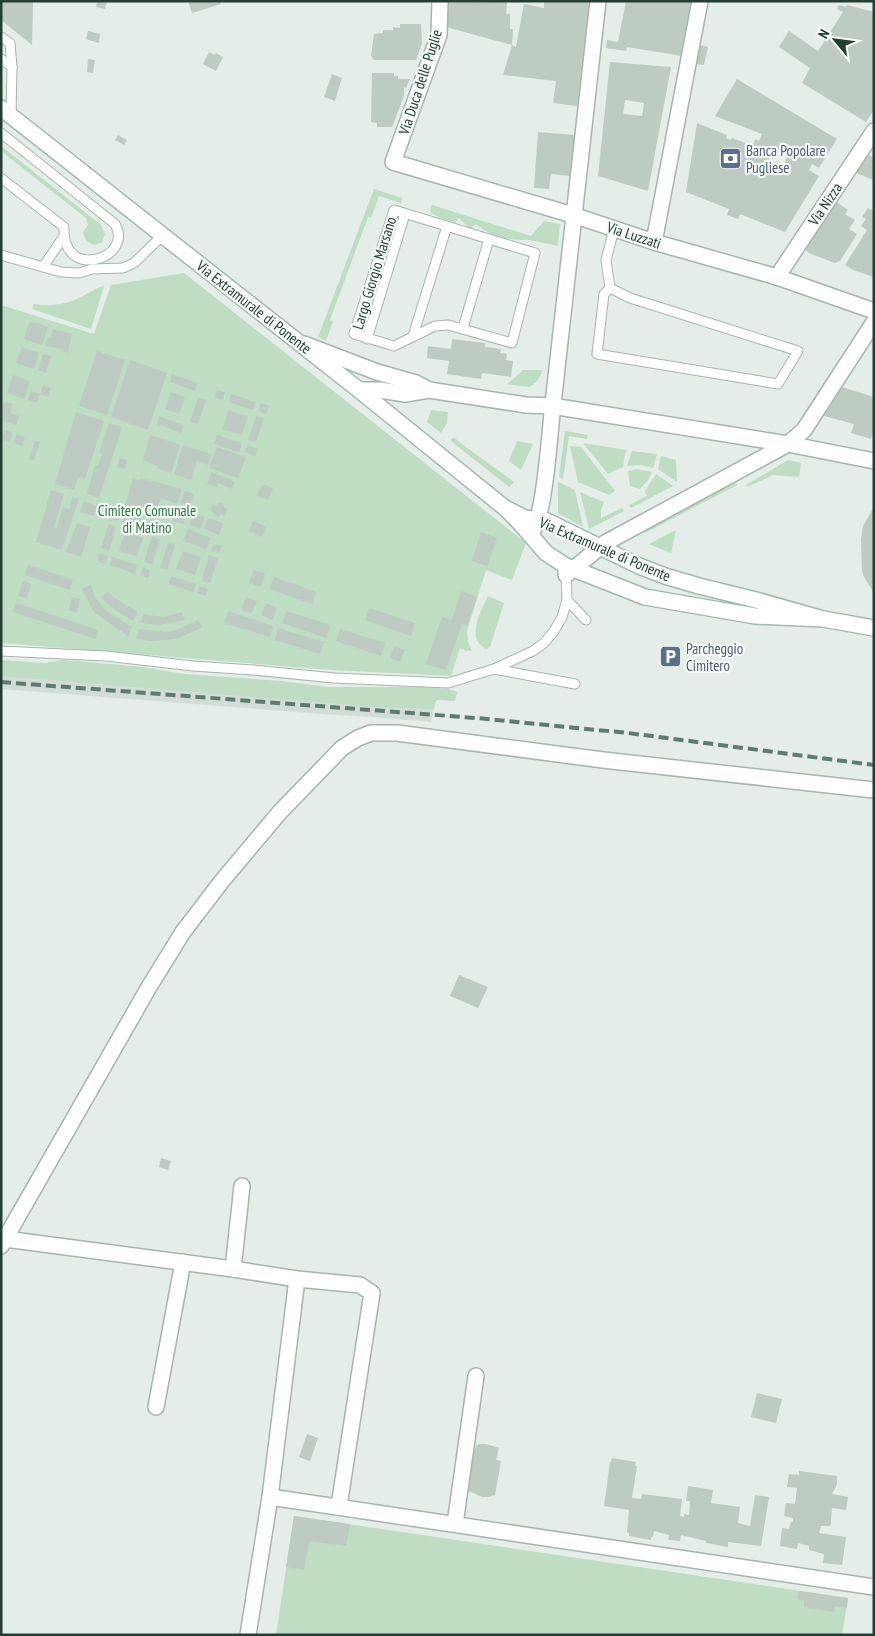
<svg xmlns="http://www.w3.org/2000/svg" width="875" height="1636" font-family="'PT Sans Narrow',sans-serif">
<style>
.built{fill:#d3ddd7}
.green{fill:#beddc2}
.building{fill:#bdcbc3;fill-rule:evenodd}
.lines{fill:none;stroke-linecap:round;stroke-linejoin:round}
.lane-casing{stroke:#a7b5ae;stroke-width:11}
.street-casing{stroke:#a7b5ae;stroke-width:18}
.secondary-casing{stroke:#a3b9ae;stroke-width:18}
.lane{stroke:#fff;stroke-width:9}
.street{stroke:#fff;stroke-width:15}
.secondary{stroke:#fff;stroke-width:15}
.rail{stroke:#5f7a6f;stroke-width:4;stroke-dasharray:10 5;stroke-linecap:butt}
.labels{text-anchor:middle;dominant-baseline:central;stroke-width:4.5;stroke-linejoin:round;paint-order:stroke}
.street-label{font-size:15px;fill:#243e33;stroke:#f5faf7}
.service-label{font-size:15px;fill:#4e5e75;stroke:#f5faf7;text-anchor:start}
.park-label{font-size:15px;fill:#307440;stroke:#f5faf7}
</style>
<rect width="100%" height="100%" fill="#e4ede8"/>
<path class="built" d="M1 667 436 700 431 722 373 717 335 715 1 689Z"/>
<g class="green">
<path d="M1 146 101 225 105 234 102 242 94 245 86 241 83 232 88 225 86 218 1 151Z"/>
<path d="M374 189 402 198 401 203 379 196 371 218 368 217 330 320 333 321 326 341 318 337Z"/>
<path d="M432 205 531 236 544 221 560 224 558 246C548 244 537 241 527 240 506 240 492 237 476 224L470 229 459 218 454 223 442 219 430 212Z"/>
<path d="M184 273 526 543 512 580 486 570 467 631 468 642 472 651H466L460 648 451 676 331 670 1 643V305L94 334 111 285Z"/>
<path d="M104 286 91 329 32 309 34 304C48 306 62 305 75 300 86 295 93 289 104 286Z"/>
<path d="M523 370H542C541 378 536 383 529 387L507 384Z"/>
<path d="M431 410 448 412 447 423 441 433 427 422Z"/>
<path d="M565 431 588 435 587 439 569 436 563 479 559 477Z"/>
<path d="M455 438 459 442 514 482 509 487 451 441V439Z"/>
<path d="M517 441 533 444 521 470 509 461Z"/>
<path d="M583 443 627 450 625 454 623 467 608 474Z"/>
<path d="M570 446 581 447 615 491 609 495 578 482Z"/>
<path d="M632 451 657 454 653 468 641 465 627 466Z"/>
<path d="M661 456 676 460 677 482 658 469Z"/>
<path d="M788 460 801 463 799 477 773 475 747 487 746 485Z"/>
<path d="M637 469 652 472 649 479 640 489 630 486 628 471Z"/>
<path d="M656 474 673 486 631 508 629 505 647 496 645 491Z"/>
<path d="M558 482 575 490 583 527 558 513Z"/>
<path d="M736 482 737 485 645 533 643 530Z"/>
<path d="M580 492 604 502 601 510V518L622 508 624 511 589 529Z"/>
<path d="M676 530 671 553 649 544Z"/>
<path d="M488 596 504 603 490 647 486 649C465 638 481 611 488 596Z"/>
<path d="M1 660 45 663 62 660 76 661 142 667 185 674 281 681 327 687H423L449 689 457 692 455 701 436 700 434 709 375 707 1 676Z"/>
<path d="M294 1516 848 1598 842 1635H276Z"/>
</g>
<g class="building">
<path d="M1 1 33 2 32 45 1 20Z"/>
<path d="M97 1H107L105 9 96 7Z"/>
<path d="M188 1H220L221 4 192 13Z"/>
<path d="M544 1H590L577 106 553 103 556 81 503 75 512 45 516 47 524 4 544 8Z"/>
<path d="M626 1H692L682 56 627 47 626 51 606 48 607 40 618 42Z"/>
<path d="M507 2 506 14H510V29H513L512 45 446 27 447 3Z"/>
<path d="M839 5 846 7 847 5 874 12V110L866 122 802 83 810 68 779 47 789 31 818 51 843 12 837 9Z"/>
<path d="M400 24H421L422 43 416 60H374L371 56 374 34 383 33V30H393V27L400 28Z"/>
<path d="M88 31 100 34 99 43 86 39Z"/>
<path d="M700 45 708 47 704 65 696 64Z"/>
<path d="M209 52 215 55 216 53 223 57 216 71 203 64Z"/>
<path d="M88 59 95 60 93 73 87 72Z"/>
<path d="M610 62 671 67 648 191 598 176ZM625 100 644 103 642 116 623 114Z"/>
<path d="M372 73H394V76H398V79H410L406 88 404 87V96L392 127H377V123L371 122Z"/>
<path d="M332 74 342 78 335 101 324 97Z"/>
<path d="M737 79 837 139 819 168 812 164 809 170 819 176 785 232 740 214 738 219 727 215 729 209 686 192 697 123 727 135 726 138 730 140 732 138 753 146 755 139 759 141 762 134 715 116ZM774 148 788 154 782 170 767 163Z"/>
<path d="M538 132 575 135 570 176 551 174 549 189 534 188Z"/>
<path d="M118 135 127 140 124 145 115 140Z"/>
<path d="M865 153 874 158V180L853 172Z"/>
<path d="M835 201 848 210 845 214 855 220 849 229 857 234 840 261 835 263 809 253 803 247Z"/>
<path d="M868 208 874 211V277L853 270 845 265 867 230 861 226 866 219 862 217Z"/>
<path d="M30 321 48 327 42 345 24 339Z"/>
<path d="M53 329 72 334 68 353 63 351 64 349 45 346 48 337 51 338Z"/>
<path d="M452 339 485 343V347L501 349 500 353 507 354 506 360 513 361 511 377 482 373 481 379 447 374 449 361 427 358 428 346 451 349Z"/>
<path d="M22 347 39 353 34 369 16 363Z"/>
<path d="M97 351 125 360 107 415 79 406Z"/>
<path d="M43 354 51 356 46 373 38 370Z"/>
<path d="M130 360 167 373 148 430 111 417Z"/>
<path d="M172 374 197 383 195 391 170 382Z"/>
<path d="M13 375 30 381 24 399 7 393Z"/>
<path d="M43 385 51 388 48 397 40 394Z"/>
<path d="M842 387 874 397V431L871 439 851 433 854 424 824 416Z"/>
<path d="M217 390 225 392 223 400 215 398Z"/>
<path d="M31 391 40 394 37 403 28 400Z"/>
<path d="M171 392 185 397 179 414 165 409Z"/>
<path d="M231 394 255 402 253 410 229 402Z"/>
<path d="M198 397 206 400 198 424 190 422Z"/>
<path d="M4 402 13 404 10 413 19 416 16 425 1 420V411Z"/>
<path d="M261 403 269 406 266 414 258 411Z"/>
<path d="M228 410 248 417 242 435 223 429Z"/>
<path d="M76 412 104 421 85 479 78 477 74 490 55 484Z"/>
<path d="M159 416 183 425 181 433 157 424Z"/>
<path d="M256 416 264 418 256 442 248 440Z"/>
<path d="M109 423 122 427 99 498 87 494 95 465H98L102 454 99 453Z"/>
<path d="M5 430 13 433 10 442 2 439Z"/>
<path d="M16 434 25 437 22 446 13 443Z"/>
<path d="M150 435 180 445 171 473 157 468 158 466 143 460Z"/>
<path d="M217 435 242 443 239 452 214 444Z"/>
<path d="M35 441 40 442 34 460 29 459Z"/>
<path d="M183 445 211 454 208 465 197 461 191 480 174 474Z"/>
<path d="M247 445 258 449 255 456 245 452Z"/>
<path d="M217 447 246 457 238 478 209 468Z"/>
<path d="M120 458 127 460 125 469 117 467Z"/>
<path d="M212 472 235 482 232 489 218 483 217 487 207 484Z"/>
<path d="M133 478 139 480 140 478 182 489 177 504 161 498 154 516 125 506Z"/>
<path d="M262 484 273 488 268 500 257 496Z"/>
<path d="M51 490 64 494 54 527 57 528 63 507 69 510 73 497 79 499 62 550 36 542Z"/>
<path d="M185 491 194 494 190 506 180 503Z"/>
<path d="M84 501 98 506 94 516 80 512Z"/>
<path d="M220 502 224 504V507L228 509 225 516 221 514 218 517 210 510 213 504 216 506Z"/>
<path d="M874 507V593L864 577 862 571 861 540 863 526Z"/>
<path d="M176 508 187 512 183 524 172 521Z"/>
<path d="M114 509 121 512 118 521 110 518Z"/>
<path d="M125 514 152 523 149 532 122 523Z"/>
<path d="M194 514 205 517 200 529 189 525Z"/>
<path d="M208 518 223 523 219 535 204 529Z"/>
<path d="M253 521 266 527 262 537 248 531Z"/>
<path d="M77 523 90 527 81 557 66 552Z"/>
<path d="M109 524 116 527 109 551 101 548Z"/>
<path d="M188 529 211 538 206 549 183 541Z"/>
<path d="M125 532 143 538 136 556 119 551Z"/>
<path d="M481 532 497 538 487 566 472 561Z"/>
<path d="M152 537 160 540 152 564 144 562Z"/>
<path d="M168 543 175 545 167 570 160 567Z"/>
<path d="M214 544 222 546 219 553 211 551Z"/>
<path d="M183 551 201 557 195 575 176 569Z"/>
<path d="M100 553 108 556 105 564 97 561Z"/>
<path d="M209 555 218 558 210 583 202 581Z"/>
<path d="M112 557 137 565 135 574 110 565Z"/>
<path d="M28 565 73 580 69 590 25 575Z"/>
<path d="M143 567 150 570 148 578 140 575Z"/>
<path d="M254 570 265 574 261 587 249 583Z"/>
<path d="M171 576 196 584 193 592 169 584Z"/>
<path d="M274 577 316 592 312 604 269 589Z"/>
<path d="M23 581 31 584 27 598 18 596Z"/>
<path d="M91 585 94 596 105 610 132 627 128 636 94 612 82 589Z"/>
<path d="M200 586 208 589 206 596 197 593Z"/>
<path d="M108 591 113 597 138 612 133 621 115 610 101 598Z"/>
<path d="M461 591 477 597 467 626 462 624 446 670 426 664 442 617 452 620Z"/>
<path d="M72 597 80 599 77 613 68 610Z"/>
<path d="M246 597 257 601 252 613 241 610Z"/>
<path d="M16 603 98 630 95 639 13 612Z"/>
<path d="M266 603 277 608 272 620 261 615Z"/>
<path d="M369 608 415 623 411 636 365 620Z"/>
<path d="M228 611 274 626 270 637 224 623Z"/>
<path d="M286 611 331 625 326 638 282 623Z"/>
<path d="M182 612 185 620 158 625 141 623 143 614 163 617Z"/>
<path d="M198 620 203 627 176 639 151 641 136 639 139 629 165 632 177 630Z"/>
<path d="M278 628 324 642 320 654 275 640Z"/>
<path d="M340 629 385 643 381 656 336 641Z"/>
<path d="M394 646 405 650 400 662 390 658Z"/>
<path d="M459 975 488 987 478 1008 450 996Z"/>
<path d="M161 1158 171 1161 168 1170 159 1167Z"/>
<path d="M757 1393 782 1399 776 1423 751 1417Z"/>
<path d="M307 1434 318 1438 310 1461 299 1457Z"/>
<path d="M479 1444H486L499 1448 496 1460 501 1461 495 1495 488 1497H482L467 1490 470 1475 469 1471 471 1460 476 1446Z"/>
<path d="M612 1458 636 1462 635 1466H637L632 1498 641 1499 642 1494 682 1499 680 1516 684 1517V1514L689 1515 690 1501H686L688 1486 713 1490 711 1503 740 1507 738 1523 750 1526 755 1495 769 1497 761 1546 728 1542V1547L706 1543V1541L681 1535 680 1541 668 1540 669 1535 654 1531 653 1537H651V1540L629 1536V1533L627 1532 629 1510 604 1506 610 1462H611Z"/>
<path d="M799 1471 837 1476V1484L832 1494 848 1497 846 1510 832 1508 831 1523 830 1526H821L819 1533 846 1537 842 1565 823 1563 824 1554 809 1550V1546L798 1543 797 1549 780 1546 782 1528 789 1529 791 1522H793V1518L784 1516 786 1503 795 1504 797 1488 787 1487 789 1474 799 1475Z"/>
<path d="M294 1516 350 1524 346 1546 309 1541 304 1570 286 1567Z"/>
<path d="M799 1591 848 1598 847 1608 835 1606 834 1612 804 1607V1600L797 1599Z"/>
</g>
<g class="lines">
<defs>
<g id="lane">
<path d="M1 37 10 43 12 67"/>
<path d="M1 59 12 67 11 115"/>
<path d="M1 133 115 224C135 259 61 282 64 227L1 178"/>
<path d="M394 210 535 253 512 343 448 325 435 326 394 346 354 334Z"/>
<path d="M1 255 61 272 79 273 92 269 123 268 134 263 163 235"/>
<path d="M43 267 64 236"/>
<path d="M610 288 604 294 597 354 778 384 798 351 630 298 610 288 606 260 614 229"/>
<path d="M463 328 489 239"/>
<path d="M413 336 447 226"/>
<path d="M367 339 405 214"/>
<path d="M567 600 586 620"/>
<path d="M1 651 106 656 193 666 253 670 334 678 448 683 494 669 533 651 544 643 554 631 562 617 567 600 566 575 563 571"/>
<path d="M494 669 575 684"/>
</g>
<g id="street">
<path d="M440 1 439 35 393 162 576 216 654 242 777 277 874 311"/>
<path d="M654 242 700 1"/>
<path d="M777 277 874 131"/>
<path d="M304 344 377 372 416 383 429 390"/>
<path d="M359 390H380L405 394 429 390 526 405 552 406 788 444 874 461"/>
<path d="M533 530C545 514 550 428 553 404 568 269 584 135 598 1"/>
<path d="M566 575 605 543 788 444 804 430 874 322"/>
<path d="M5 1239 233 1269 297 1279 360 1285 372 1293 339 1506"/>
<path d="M1 1246 149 987 183 932 222 881 279 813 342 748 358 738 371 733H397L603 760 874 790"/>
<path d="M233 1269 242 1186"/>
<path d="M156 1407 183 1262"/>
<path d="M270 1497 874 1587"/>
<path d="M455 1524 476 1376"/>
<path d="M248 1635 270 1497 297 1279"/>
</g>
<g id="secondary">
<path d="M1 108 359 390 505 508 520 523 546 553 566 566 645 597 755 616 823 619 756 600 699 586 665 576 639 566 547 521 525 518 505 508"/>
<path d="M823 619 874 628"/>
</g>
</defs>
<use href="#lane" class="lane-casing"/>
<use href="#street" class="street-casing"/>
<use href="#secondary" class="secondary-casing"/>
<use href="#lane" class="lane"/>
<use href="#street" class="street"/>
<use href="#secondary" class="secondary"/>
<path class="rail" d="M1 682 476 718 628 733 874 765"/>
</g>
<defs>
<symbol id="bank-square" viewBox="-11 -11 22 22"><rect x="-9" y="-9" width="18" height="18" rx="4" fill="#5c6f8a" stroke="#f5faf7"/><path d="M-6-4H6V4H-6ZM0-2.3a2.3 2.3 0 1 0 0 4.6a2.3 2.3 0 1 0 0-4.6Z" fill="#fff"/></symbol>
<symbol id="parking-square" viewBox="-11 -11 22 22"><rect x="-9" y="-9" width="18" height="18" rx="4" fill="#5c6f8a" stroke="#f5faf7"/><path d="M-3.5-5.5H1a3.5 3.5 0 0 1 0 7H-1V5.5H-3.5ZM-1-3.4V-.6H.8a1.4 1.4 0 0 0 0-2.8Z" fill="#fff"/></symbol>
</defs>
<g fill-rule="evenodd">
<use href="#bank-square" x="718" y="146" width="25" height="25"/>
<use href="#parking-square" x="658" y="644" width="25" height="25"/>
</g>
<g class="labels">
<g class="street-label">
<text transform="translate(420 82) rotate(-72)">Via Duca delle Puglie</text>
<text transform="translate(825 204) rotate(-56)">Via Nizza</text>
<text transform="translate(634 235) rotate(18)">Via Luzzati</text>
<text transform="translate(374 273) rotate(-73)">Largo Giorgio Marsano</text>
<text transform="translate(254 307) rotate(38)">Via Extramurale di Ponente</text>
<text transform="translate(605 549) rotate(23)">Via Extramurale di Ponente</text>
</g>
<g class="service-label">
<text x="746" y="150">Banca Popolare<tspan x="746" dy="17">Pugliese</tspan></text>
<text x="686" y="648">Parcheggio<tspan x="686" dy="17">Cimitero</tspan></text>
</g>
<g class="park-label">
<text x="147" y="510">Cimitero Comunale<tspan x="147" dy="17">di Matino</tspan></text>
</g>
</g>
<rect width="875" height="1636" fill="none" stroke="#243e33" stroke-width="5"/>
<g transform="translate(835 40) rotate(299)" stroke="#f5faf7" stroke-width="4" paint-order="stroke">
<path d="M0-4L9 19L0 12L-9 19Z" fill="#243e33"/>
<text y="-8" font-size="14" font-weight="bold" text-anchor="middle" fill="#243e33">N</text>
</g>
</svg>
